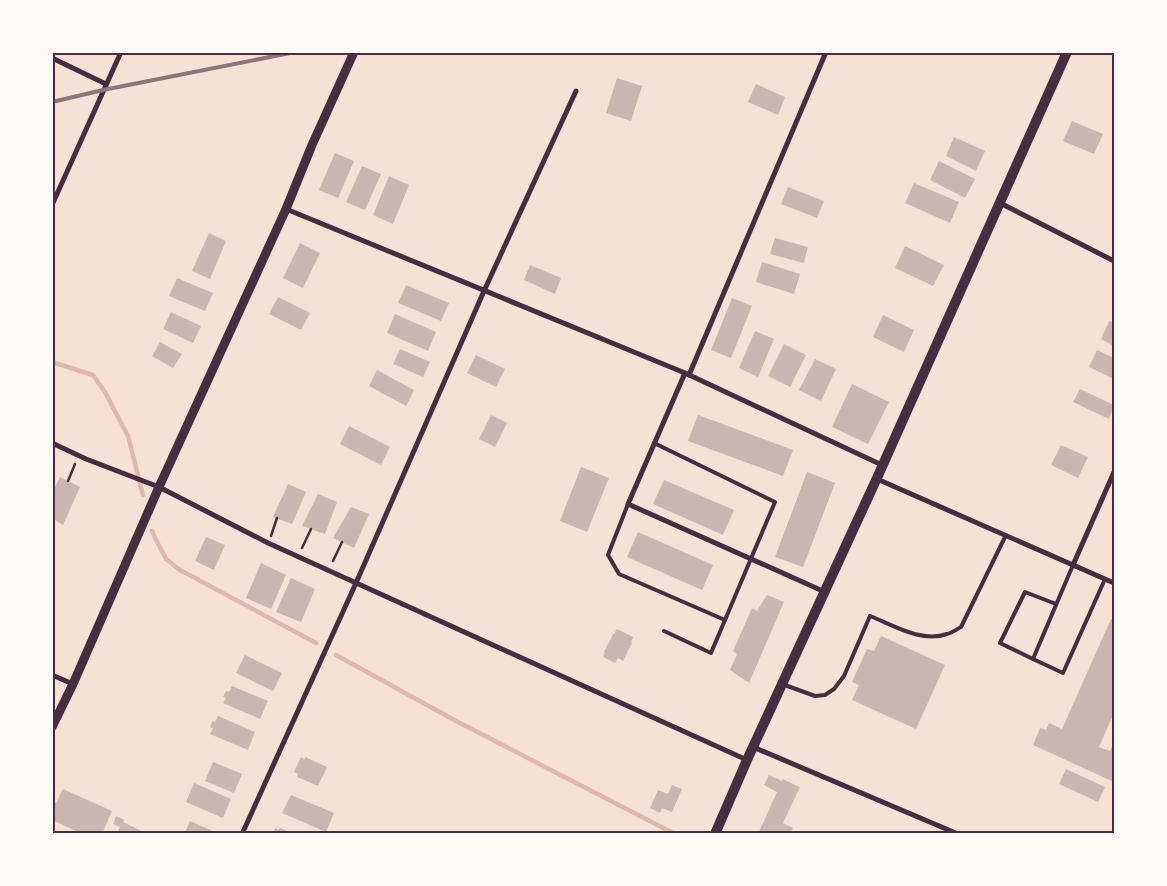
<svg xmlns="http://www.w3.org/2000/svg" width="1167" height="886" font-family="'PT Serif',serif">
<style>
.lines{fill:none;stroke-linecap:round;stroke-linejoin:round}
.stream{stroke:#dcb8b0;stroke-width:4.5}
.building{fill:#ccb4b1}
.path{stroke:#4a2c40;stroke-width:2.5}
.service{stroke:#4a2c40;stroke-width:4}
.minor{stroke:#4a2c40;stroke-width:5}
.tertiary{stroke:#4a2c40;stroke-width:9}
.secondary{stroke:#4a2c40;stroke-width:10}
.rail{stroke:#8f747c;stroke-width:4}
.neatline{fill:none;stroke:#4a2c40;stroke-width:2}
</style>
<rect width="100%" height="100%" fill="#f7e1d7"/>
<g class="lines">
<g class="stream">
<path d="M52 362 93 375 105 392 128 436 143 495"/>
<path d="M152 531 154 536 166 559 180 570 316 643"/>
<path d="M336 655 456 721 675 834"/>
</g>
</g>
<g class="building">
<path d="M617 78 642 86 631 121 606 113Z"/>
<path d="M756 84 785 97 778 115 748 102Z"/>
<path d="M1072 121 1103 134 1094 154 1063 141Z"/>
<path d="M954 137 985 151 976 171 946 156Z"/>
<path d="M335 153 354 161 338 198 319 190Z"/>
<path d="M939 161 975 179 965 198 930 180Z"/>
<path d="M362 166 381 174 365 210 346 202Z"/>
<path d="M389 176 409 185 393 224 373 215Z"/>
<path d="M914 183 959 202 950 223 905 203Z"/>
<path d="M788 187 824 201 817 218 781 204Z"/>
<path d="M209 233 226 241 210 279 192 271Z"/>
<path d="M775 238 808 247 804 263 770 254Z"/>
<path d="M300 243 320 253 303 288 283 278Z"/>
<path d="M905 246 944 265 933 286 895 268Z"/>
<path d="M762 262 800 274 794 294 756 282Z"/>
<path d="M530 265 561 278 555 294 524 280Z"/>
<path d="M177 278 213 293 205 311 169 296Z"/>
<path d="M406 285 449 303 441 321 398 303Z"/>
<path d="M278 297 310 313 301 330 269 314Z"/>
<path d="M732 298 752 306 731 358 711 350Z"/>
<path d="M171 312 201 326 193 343 163 329Z"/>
<path d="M395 314 436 332 428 351 387 333Z"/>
<path d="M883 315 914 330 904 352 873 337Z"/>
<path d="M1109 321 1114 323V346L1101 339Z"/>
<path d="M755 331 774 339 758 377 739 368Z"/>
<path d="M160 342 182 354 173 368 152 356Z"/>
<path d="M784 344 806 355 790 387 768 376Z"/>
<path d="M400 349 430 362 423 377 393 364Z"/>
<path d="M1097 350 1114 358V379L1089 367Z"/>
<path d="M476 355 505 369 496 387 467 373Z"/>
<path d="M815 359 836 369 821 401 799 390Z"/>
<path d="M377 370 414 390 406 406 369 386Z"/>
<path d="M852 384 889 402 868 444 832 427Z"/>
<path d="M1080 389 1114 405 1109 419 1073 402Z"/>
<path d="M491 415 507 423 495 447 479 439Z"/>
<path d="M698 415 793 450 783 476 688 441Z"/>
<path d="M349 426 390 447 381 465 340 444Z"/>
<path d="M1061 445 1088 457 1078 478 1051 465Z"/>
<path d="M581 467 609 478 587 532 560 521Z"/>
<path d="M807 472 835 483 803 567 775 557Z"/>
<path d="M60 477 80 487 63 525 52 518V493Z"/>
<path d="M664 480 734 510 723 535 653 504Z"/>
<path d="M288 484 306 492 292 524 273 517Z"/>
<path d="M318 494 337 502 325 534 302 526Z"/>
<path d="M351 507 369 514 354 548 333 538Z"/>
<path d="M638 532 713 565 702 590 627 557Z"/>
<path d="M206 537 225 545 214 570 195 561Z"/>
<path d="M261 563 286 575 271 609 246 598Z"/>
<path d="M291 578 315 589 301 622 276 612Z"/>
<path d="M767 595 784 602 749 683 730 670 737 654 733 651 752 608 757 611Z"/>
<path d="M1111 619 1114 620V713L1099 747 1110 751 1114 742V782L1033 745 1040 728 1046 730 1049 723 1062 729Z"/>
<path d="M617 629 633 637 631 642 632 643 623 661 618 658 615 663 603 657 605 653 604 652 613 634H614Z"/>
<path d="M881 636 945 665 916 729 852 700 859 685 852 682 867 649 874 651Z"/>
<path d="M245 655 282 673 273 691 236 673Z"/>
<path d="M232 686 268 701 260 719 223 703 226 698 223 697 226 691 229 692Z"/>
<path d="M218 716 255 732 248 750 210 734 213 728 210 727 212 721 215 722Z"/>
<path d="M301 757 305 759V757L327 767 318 786 297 777 298 774 294 772Z"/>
<path d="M213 762 242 774 234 793 205 781Z"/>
<path d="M1066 769 1105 787 1098 802 1059 784Z"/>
<path d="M769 775 782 781V779L800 787 783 823 793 828 790 834H758L777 792 764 785Z"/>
<path d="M194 783 231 799 223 818 186 802Z"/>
<path d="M672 785 682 789 672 812 662 808 660 813 650 808 658 790 668 794Z"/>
<path d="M63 789 112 811 102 834H82L52 820V802L56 803Z"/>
<path d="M291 795 334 813 326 832 282 813Z"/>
<path d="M116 816 124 820 123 822 148 834H117L120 827 113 824Z"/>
<path d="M190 821 215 832 219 834H184Z"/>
<path d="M275 828 279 830 280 828 294 834H273Z"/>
</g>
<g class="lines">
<g class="path">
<path d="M68 481 75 464"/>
<path d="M271 536 277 518"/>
<path d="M302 548 311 529"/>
<path d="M333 561 342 542"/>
</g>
<g class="service">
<path d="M654 443 775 502 711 653 664 631"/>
<path d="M628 504 608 555 619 574 725 620"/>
<path d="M1073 565 1033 659 1063 673 1105 579"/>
<path d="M1033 659 1000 643 1025 592 1056 604"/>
<path d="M782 684 815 696 825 695 834 689 844 676 870 616C893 625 921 643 947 634 952 633 957 629 961 627L1006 535"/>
</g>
<g class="minor">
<path d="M52 58 106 84"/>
<path d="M1000 203 1114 261"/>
<path d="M52 205 121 52"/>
<path d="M286 209 685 373 882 465"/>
<path d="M685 373 628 504 825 592"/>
<path d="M689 375 826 52"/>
<path d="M52 443 86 459 159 487 268 543 747 760"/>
<path d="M877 479 1114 583"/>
<path d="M1073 565 1114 472"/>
<path d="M52 675 73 684"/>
<path d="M753 747 958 834"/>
<path d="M242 834 356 583 484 291 576 91"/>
</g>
<path class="tertiary" d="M52 727 73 684 159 487 286 209 312 145 354 52"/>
<path class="secondary" d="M715 834 747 760 877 478 1067 52"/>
<path class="rail" d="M52 102 103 90 295 52"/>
</g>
<rect width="1167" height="886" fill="none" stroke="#fffaf5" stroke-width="108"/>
<rect x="54" y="54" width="1059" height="778" class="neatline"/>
</svg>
